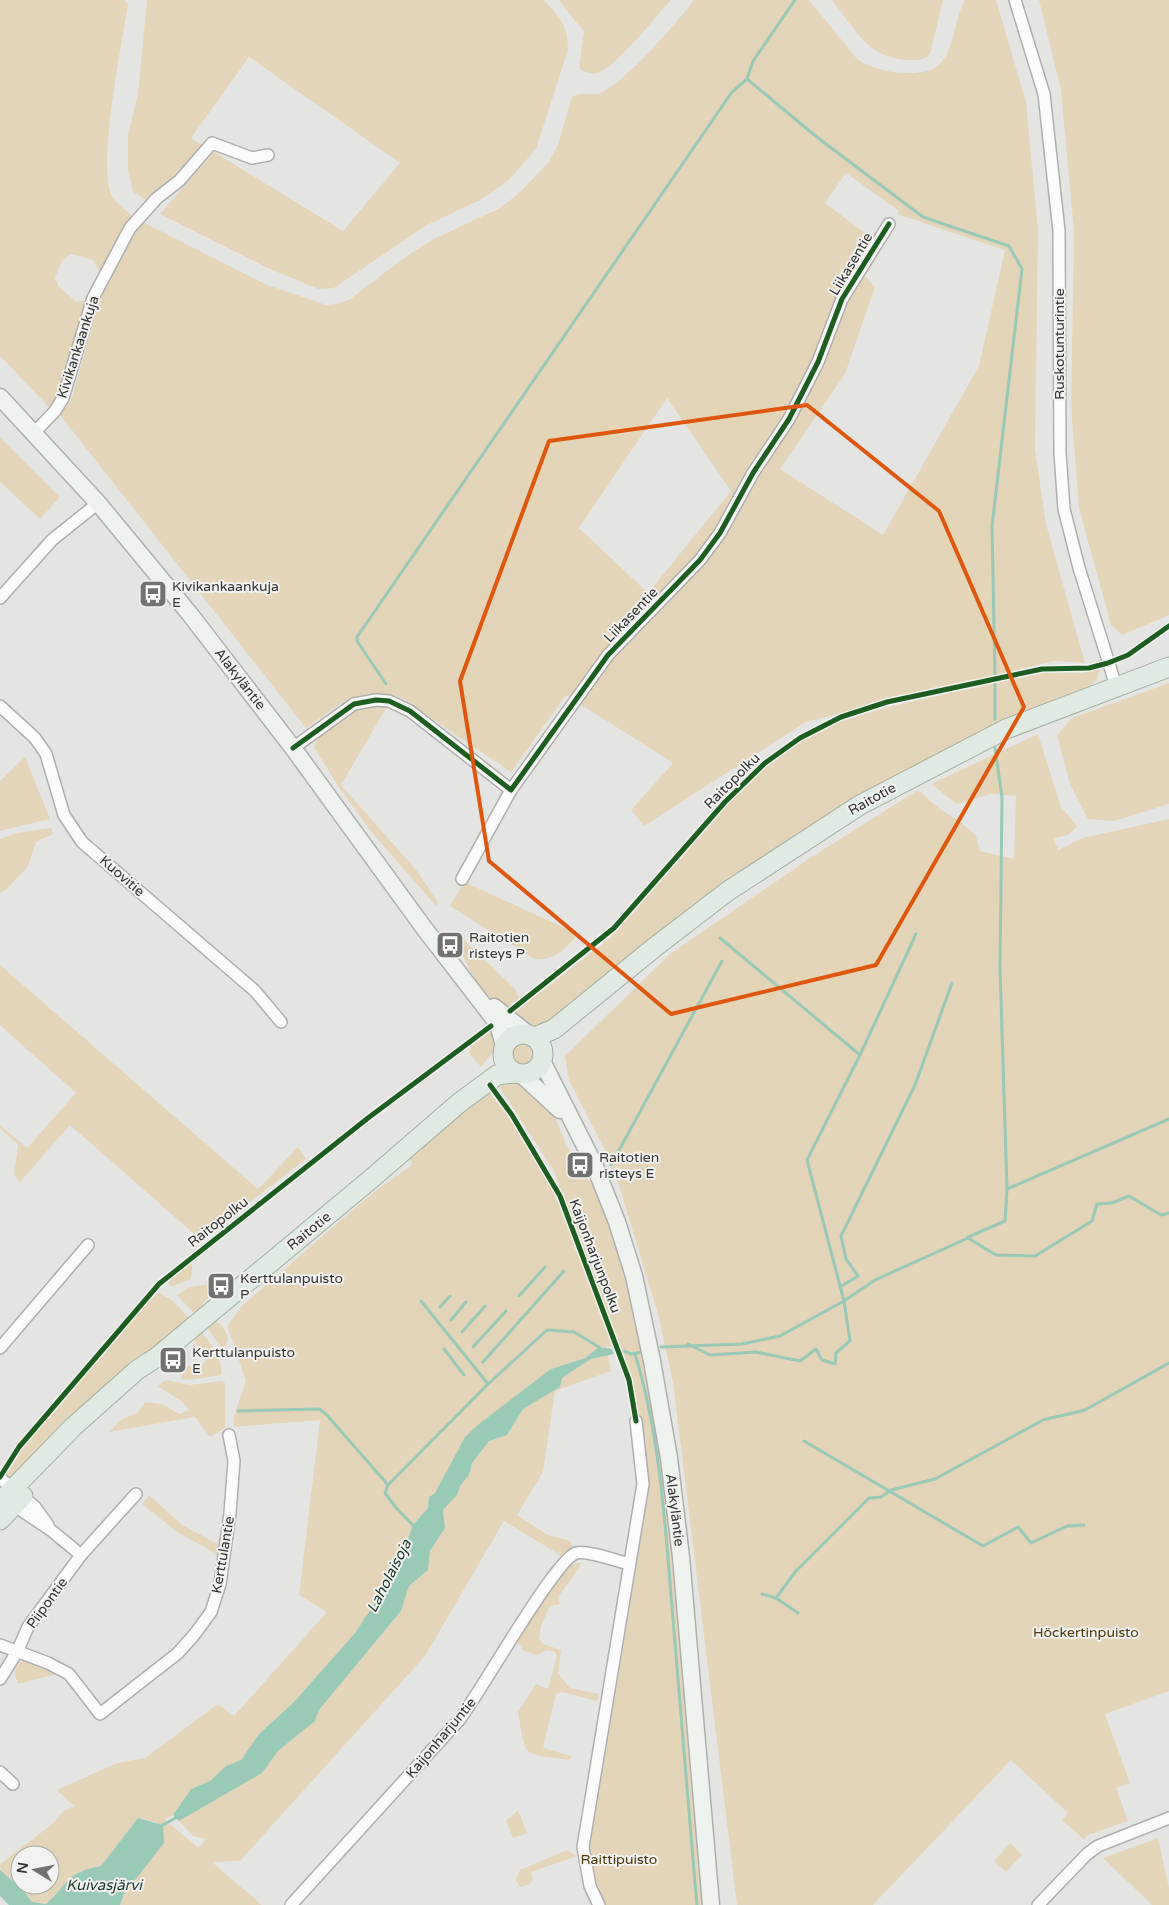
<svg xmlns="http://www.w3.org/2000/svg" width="1169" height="1905" font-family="'Varela Round',sans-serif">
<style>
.green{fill:#e4d5b8;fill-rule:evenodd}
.water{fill:#99cab6}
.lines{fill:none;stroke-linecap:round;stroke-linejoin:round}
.stream{stroke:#99cab6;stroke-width:3}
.street-casing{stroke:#aeaead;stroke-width:14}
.secondary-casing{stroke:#aeaead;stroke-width:19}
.primary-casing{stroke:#9fada0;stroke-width:21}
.street{stroke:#fbfbfb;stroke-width:11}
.secondary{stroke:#eef3ef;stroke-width:16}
.primary{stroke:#e1eae2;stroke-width:19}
.cycleway-casing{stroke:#f2f3f0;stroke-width:8}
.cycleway{stroke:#1b5e20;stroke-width:5}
.marked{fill:none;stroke:#df570e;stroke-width:4;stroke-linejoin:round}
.labels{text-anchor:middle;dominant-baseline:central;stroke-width:4;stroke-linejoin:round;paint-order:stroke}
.street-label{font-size:14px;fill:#343433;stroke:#f2f3f0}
.poi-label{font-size:14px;fill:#343433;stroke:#f2f3f0;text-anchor:start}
.park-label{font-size:14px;fill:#4b3707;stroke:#f2f3f0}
.water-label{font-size:15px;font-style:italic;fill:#19392d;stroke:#f2f3f0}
</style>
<rect width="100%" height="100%" fill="#e4e5e3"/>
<g class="green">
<path d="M0 0H124L128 5C122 42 98 164 111 194 116 203 125 209 132 216L101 274 93 260 71 254 62 261 55 278 59 287 77 302 87 300 59 393 49 407 0 356Z"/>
<path d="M147 0H544C560 18 568 25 568 50L536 149 509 180 480 200 427 225 334 288 318 289 270 269 160 214 214 152 343 231 400 163 249 57 191 138 202 145 184 171 148 201 133 192 128 169V135L138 94Z"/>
<path d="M559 0H671C658 14 613 71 597 73 591 75 584 72 579 68L584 32Z"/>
<path d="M694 0H809L857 59C873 69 890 73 908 73 959 74 947 34 965 0H996L1026 102 1038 230 1035 450 1046 524 1085 663 1054 661 806 722 644 826 631 810 673 763 566 695 511 772 402 698C355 685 343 703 306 728L60 415 71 401 99 302 141 221 265 284 326 305 336 304 349 300 408 255 434 239 500 208 519 193 549 162 558 145 572 97C582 90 591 97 601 93 625 82 678 22 694 0ZM846 173 899 211 897 214 1005 250 979 366 883 535 780 469 845 374 875 287 855 265 873 239 825 203ZM667 398 731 491 648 593 579 528Z"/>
<path d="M832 0H943L930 54C924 60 916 61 908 60 867 58 855 29 832 0Z"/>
<path d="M1039 0H1169V615L1122 635 1111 625 1079 508 1071 407 1074 232 1061 90Z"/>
<path d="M0 437 60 497 40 519 0 482Z"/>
<path d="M1100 669 1096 681 1088 687 914 767 540 1030 524 1025 511 1015 610 938 726 803 766 766 801 741 842 721 888 707 1047 671 1081 673Z"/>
<path d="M1169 683V804L1114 821 1088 819 1070 784 1057 735 1072 718Z"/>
<path d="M375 704 388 705 341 785 417 871 438 902 436 906 373 834 338 786 314 747C323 726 353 708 375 704Z"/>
<path d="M1038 734 1061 807 1077 826 1068 835 1054 838 1058 850 1082 838 1169 819V1691L1105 1714 1130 1783 1116 1788 1128 1821 1088 1835 1084 1840 1062 1820 1068 1813 1011 1760 873 1905H737L673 1382 658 1314 613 1166 569 1080 565 1056 670 954 810 858 918 790 940 809 962 823 976 836 980 851 1014 859 1016 796 990 794 957 804 931 784Z"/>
<path d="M25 757 50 819 0 831V781Z"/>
<path d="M51 828 53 834 36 842 28 866 6 890 0 893V839L17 833Z"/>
<path d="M464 882 578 934C566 949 555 961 534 959L450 906Z"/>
<path d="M463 939 516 990 519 998 505 1010C497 1003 488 996 482 988 470 975 466 959 456 945Z"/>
<path d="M0 965 258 1189 298 1147 306 1159 201 1240 70 1125 20 1182 14 1175 18 1145 0 1128V1125L27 1148 76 1093 0 1025Z"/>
<path d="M493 1029 497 1040 494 1051 481 1067 469 1053 472 1044Z"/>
<circle cx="523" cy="1054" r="14"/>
<path d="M504 1080 533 1087 554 1115 566 1144 581 1170 598 1192 622 1267 637 1328 662 1459 704 1905H606C597 1886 591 1869 590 1848L650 1485 631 1375 554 1171 498 1085Z"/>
<path d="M487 1090C552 1163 582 1258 615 1348L607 1346V1348L599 1347 585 1358 551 1369 435 1493 429 1497 428 1508 413 1525 404 1550 384 1589 355 1633 294 1702 259 1734 241 1760 226 1766 210 1781 191 1789 173 1815 164 1819 198 1848 206 1839 193 1836 179 1821 262 1773 278 1751 315 1721 319 1710 401 1611 409 1586 428 1570 430 1551 445 1528 443 1510 457 1495 460 1486 469 1475 472 1463 489 1441 507 1435 523 1409 543 1397 562 1378 591 1359 608 1354 611 1371 555 1391 543 1472 517 1515 548 1535 571 1541 572 1551 561 1559 560 1555 504 1521 425 1656 240 1861 212 1862 262 1905H120L157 1822 138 1818 101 1866C64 1872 70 1884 46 1904L32 1902 22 1889 1 1872 0 1864 51 1825 64 1811 74 1806 57 1790 117 1763 145 1758 218 1704 234 1716 327 1612 299 1595 320 1420 234 1427V1416L246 1381 227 1326 242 1306 370 1195 413 1164 407 1157ZM20 1855H50V1885H20Z"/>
<path d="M193 1259 191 1279 171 1287 168 1282 170 1280Z"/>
<path d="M220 1283 195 1314 177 1295 189 1287Z"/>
<path d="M160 1293 173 1301 191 1320 13 1476H5L23 1447 118 1334 151 1297Z"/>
<path d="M213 1318C223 1325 235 1339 222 1349L205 1325Z"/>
<path d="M200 1330C209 1342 224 1359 221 1375L189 1380 180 1379 188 1366 205 1363 206 1358 194 1341Z"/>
<path d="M166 1380 189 1385 222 1381 225 1383V1428L210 1437 195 1417 109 1432 121 1420 137 1413 145 1402 162 1404 179 1414 189 1410 181 1401 157 1386Z"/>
<path d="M149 1495 182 1525 218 1544 217 1554 177 1532 142 1504Z"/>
<path d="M577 1563H581L580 1567 558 1597 560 1604 550 1606 541 1626 539 1639 543 1644 561 1650 558 1673 570 1688 599 1694 597 1701 562 1692 556 1694 543 1748 571 1756 570 1760C522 1753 526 1760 518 1712L536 1684 548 1689 557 1656 555 1652 547 1650 537 1655 524 1651 517 1641 556 1581 569 1567Z"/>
<path d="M26 1660 51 1668 57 1674 18 1684 15 1675 16 1666Z"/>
<path d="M518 1810 527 1833 513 1838 506 1821Z"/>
<path d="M1158 1838 1169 1888V1905H1152L1103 1858Z"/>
<path d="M1010 1843 1022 1855 1006 1872 994 1861Z"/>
<path d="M567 1850 577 1856 531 1872 533 1879 530 1884 520 1887 516 1880 520 1870Z"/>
</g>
<g class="water">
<path d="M599 1347 612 1349 614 1354 591 1359 562 1378 560 1387 523 1409 507 1435 489 1441 472 1463 469 1475 460 1486 457 1495 443 1510 445 1528 430 1551 428 1570 409 1586 401 1611 319 1710 315 1721 278 1751 262 1773 179 1821 173 1815 191 1789 210 1781 226 1766 241 1760 259 1734 294 1702 355 1633 384 1589 404 1550 413 1525 428 1508 429 1497 435 1493 465 1437 479 1424 551 1369 585 1358Z"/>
<path d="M138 1818 163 1825 164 1843 124 1894 120 1905H9L0 1896V1870L22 1889 32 1902 46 1904C70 1883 64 1873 101 1866Z"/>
</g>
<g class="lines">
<g class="stream">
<path d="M795 0 753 61 747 79 818 138 923 217 1009 246 1022 269 992 526 995 676"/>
<path d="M386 684 357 641V637L732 92 747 79"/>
<path d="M995 719V684"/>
<path d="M995 748 1002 797 1000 968 1007 1189"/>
<path d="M720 938 860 1055"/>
<path d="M611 1165 722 961"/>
<path d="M968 1237 1005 1221 1007 1189 1169 1119"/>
<path d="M840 1287 858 1276 846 1259 841 1236 915 1085 952 983"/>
<path d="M519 1296 545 1267"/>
<path d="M421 1301 488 1384"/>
<path d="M440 1307 450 1296"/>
<path d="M451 1320 466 1302"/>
<path d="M462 1332 485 1306"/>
<path d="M688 1344 710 1355 756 1352 800 1361 816 1349 822 1360 835 1364 836 1353 850 1341 844 1301 807 1160 860 1055 916 934"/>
<path d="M473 1347 506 1311"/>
<path d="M661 1347 742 1344 780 1336 844 1301 875 1280 968 1238 996 1255 1035 1256 1092 1221 1097 1204 1112 1203 1129 1196 1161 1215 1169 1213"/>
<path d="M444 1349 464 1375"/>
<path d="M624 1351 631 1354 642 1352"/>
<path d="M635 1354C660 1435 665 1523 672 1607 680 1707 688 1806 697 1905"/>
<path d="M483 1362 564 1271"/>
<path d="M238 1411 319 1409 326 1414 388 1485"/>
<path d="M804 1441 983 1546 1018 1527 1031 1543 1067 1526 1084 1525"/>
<path d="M413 1525 397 1509 385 1493 388 1485 488 1384 547 1330 574 1332 599 1347"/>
<path d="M762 1594 776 1598 798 1613"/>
<path d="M776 1598 796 1571 869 1498 881 1497 891 1490 935 1479 1043 1420 1085 1410 1169 1363"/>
<path d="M163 1825 179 1816"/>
</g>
<defs>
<g id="street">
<path d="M1015 0 1044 94 1059 231 1060 453 1064 509 1079 568 1116 686"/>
<path d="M34 433 55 411 63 398 93 298 130 228 157 198 179 181 212 143 252 158 268 155"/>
<path d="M0 598 52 540 98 503"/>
<path d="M0 706 35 738 46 754 64 815 82 842 255 991 281 1022"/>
<path d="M293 748 354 704 376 700 389 701 410 711 511 790 608 655 700 560 720 533 753 473 789 419 818 362 842 299 889 224"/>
<path d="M462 879 511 790"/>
<path d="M0 1348 88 1245"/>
<path d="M0 1478 35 1507 48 1525"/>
<path d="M81 1555 136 1494"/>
<path d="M0 1645 48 1663 69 1674 100 1714 178 1653 194 1635 211 1612 220 1584 230 1513 234 1461 229 1435"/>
<path d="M0 1679 17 1652 28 1627 81 1555 52 1531 9 1502"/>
<path d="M0 1772 13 1784"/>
<path d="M291 1905 460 1719C480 1693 555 1560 576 1553 587 1550 617 1561 629 1564"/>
<path d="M599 1905 590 1886 583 1847 643 1484 636 1421"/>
<path d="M1038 1905 1087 1854 1098 1846 1169 1818"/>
</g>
<g id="secondary">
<path d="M0 397 98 503 189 613 293 748 424 928 498 1024 504 1046"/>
<path d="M494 1007 528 1034"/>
<path d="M542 1061 594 1164 617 1222 634 1276 652 1361 669 1458 681 1557 711 1905"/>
<path d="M522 1075 560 1110"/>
</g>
<g id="primary">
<circle cx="523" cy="1054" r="20"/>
<path d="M535 1037 554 1029 655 947 728 891 860 805 1006 729 1169 667"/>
<path d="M0 1502 73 1427 137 1370 157 1357 371 1179 459 1103 497 1075 515 1073"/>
<path d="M0 1520 23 1496"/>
</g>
</defs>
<use href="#street" class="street-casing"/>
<use href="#secondary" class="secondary-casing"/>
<use href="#primary" class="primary-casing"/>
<use href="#street" class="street"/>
<use href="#secondary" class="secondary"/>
<use href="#primary" class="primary"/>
<defs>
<g id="cycleway">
<path d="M293 748 354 704 376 700 389 701 410 711 511 790 608 655 700 560 720 533 753 473 789 419 818 362 842 299 889 224"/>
<path d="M510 1011 614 928 725 802 765 763 800 738 841 717 887 702 1042 669 1089 668 1108 663 1128 655 1169 626"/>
<path d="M490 1085 512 1115 560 1196 629 1380 636 1421"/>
<path d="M0 1477 19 1447 159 1284 368 1118 491 1026"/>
</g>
</defs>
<use href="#cycleway" class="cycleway-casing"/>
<use href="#cycleway" class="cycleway"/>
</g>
<path class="marked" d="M807 405 939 511 1024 707 876 965 671 1014 489 861 460 681 549 441Z"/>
<defs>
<symbol id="bus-square" viewBox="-11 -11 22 22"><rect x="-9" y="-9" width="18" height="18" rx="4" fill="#727271" stroke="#f2f3f0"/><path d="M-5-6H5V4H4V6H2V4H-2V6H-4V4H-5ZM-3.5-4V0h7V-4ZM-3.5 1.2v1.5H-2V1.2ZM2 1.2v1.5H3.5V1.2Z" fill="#fff"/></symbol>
</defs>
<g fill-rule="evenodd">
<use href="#bus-square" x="137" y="578" width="32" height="32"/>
<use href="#bus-square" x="434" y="929" width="32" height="32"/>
<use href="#bus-square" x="564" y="1149" width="32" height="32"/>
<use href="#bus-square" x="205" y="1270" width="32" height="32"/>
<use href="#bus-square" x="157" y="1344" width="32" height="32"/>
</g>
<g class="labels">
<g class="street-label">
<text transform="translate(851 264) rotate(-59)">Liikasentie</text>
<text transform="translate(1059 344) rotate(-90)">Ruskotunturintie</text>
<text transform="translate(78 347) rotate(-72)">Kivikankaankuja</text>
<text transform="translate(631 615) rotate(-46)">Liikasentie</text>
<text transform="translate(240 679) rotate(52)">Alakyläntie</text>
<text transform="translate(732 781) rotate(-45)">Raitopolku</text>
<text transform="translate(872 799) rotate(-29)">Raitotie</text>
<text transform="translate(122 876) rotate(41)">Kuovitie</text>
<text transform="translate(218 1222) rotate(-38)">Raitopolku</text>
<text transform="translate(309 1231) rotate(-39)">Raitotie</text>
<text transform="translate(595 1256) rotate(69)">Kaijonharjunpolku</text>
<text transform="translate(675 1510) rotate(83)">Alakyläntie</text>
<text transform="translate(223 1555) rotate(-80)">Kerttulantie</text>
<text transform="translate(47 1603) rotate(-54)">Piipontie</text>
<text transform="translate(441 1738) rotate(-50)">Kaijonharjuntie</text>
</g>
<g class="poi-label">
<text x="172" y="586">Kivikankaankuja<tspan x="172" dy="16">E</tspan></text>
<text x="469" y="937">Raitotien<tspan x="469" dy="16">risteys P</tspan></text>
<text x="599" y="1157">Raitotien<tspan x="599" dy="16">risteys E</tspan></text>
<text x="240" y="1278">Kerttulanpuisto<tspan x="240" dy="16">P</tspan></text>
<text x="192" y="1352">Kerttulanpuisto<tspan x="192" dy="16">E</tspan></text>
</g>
<g class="park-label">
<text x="1086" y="1632">Höckertinpuisto</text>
<text x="619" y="1859">Raittipuisto</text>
</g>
<g class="water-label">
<text transform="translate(389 1576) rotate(-63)">Laholaisoja</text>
<text x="104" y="1885">Kuivasjärvi</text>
</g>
</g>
<g transform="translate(35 1870) rotate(280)"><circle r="24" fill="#f2f3f0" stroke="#a6a7a4"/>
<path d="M0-4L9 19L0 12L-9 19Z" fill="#727271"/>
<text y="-8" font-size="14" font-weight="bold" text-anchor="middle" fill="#343433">N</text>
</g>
</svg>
